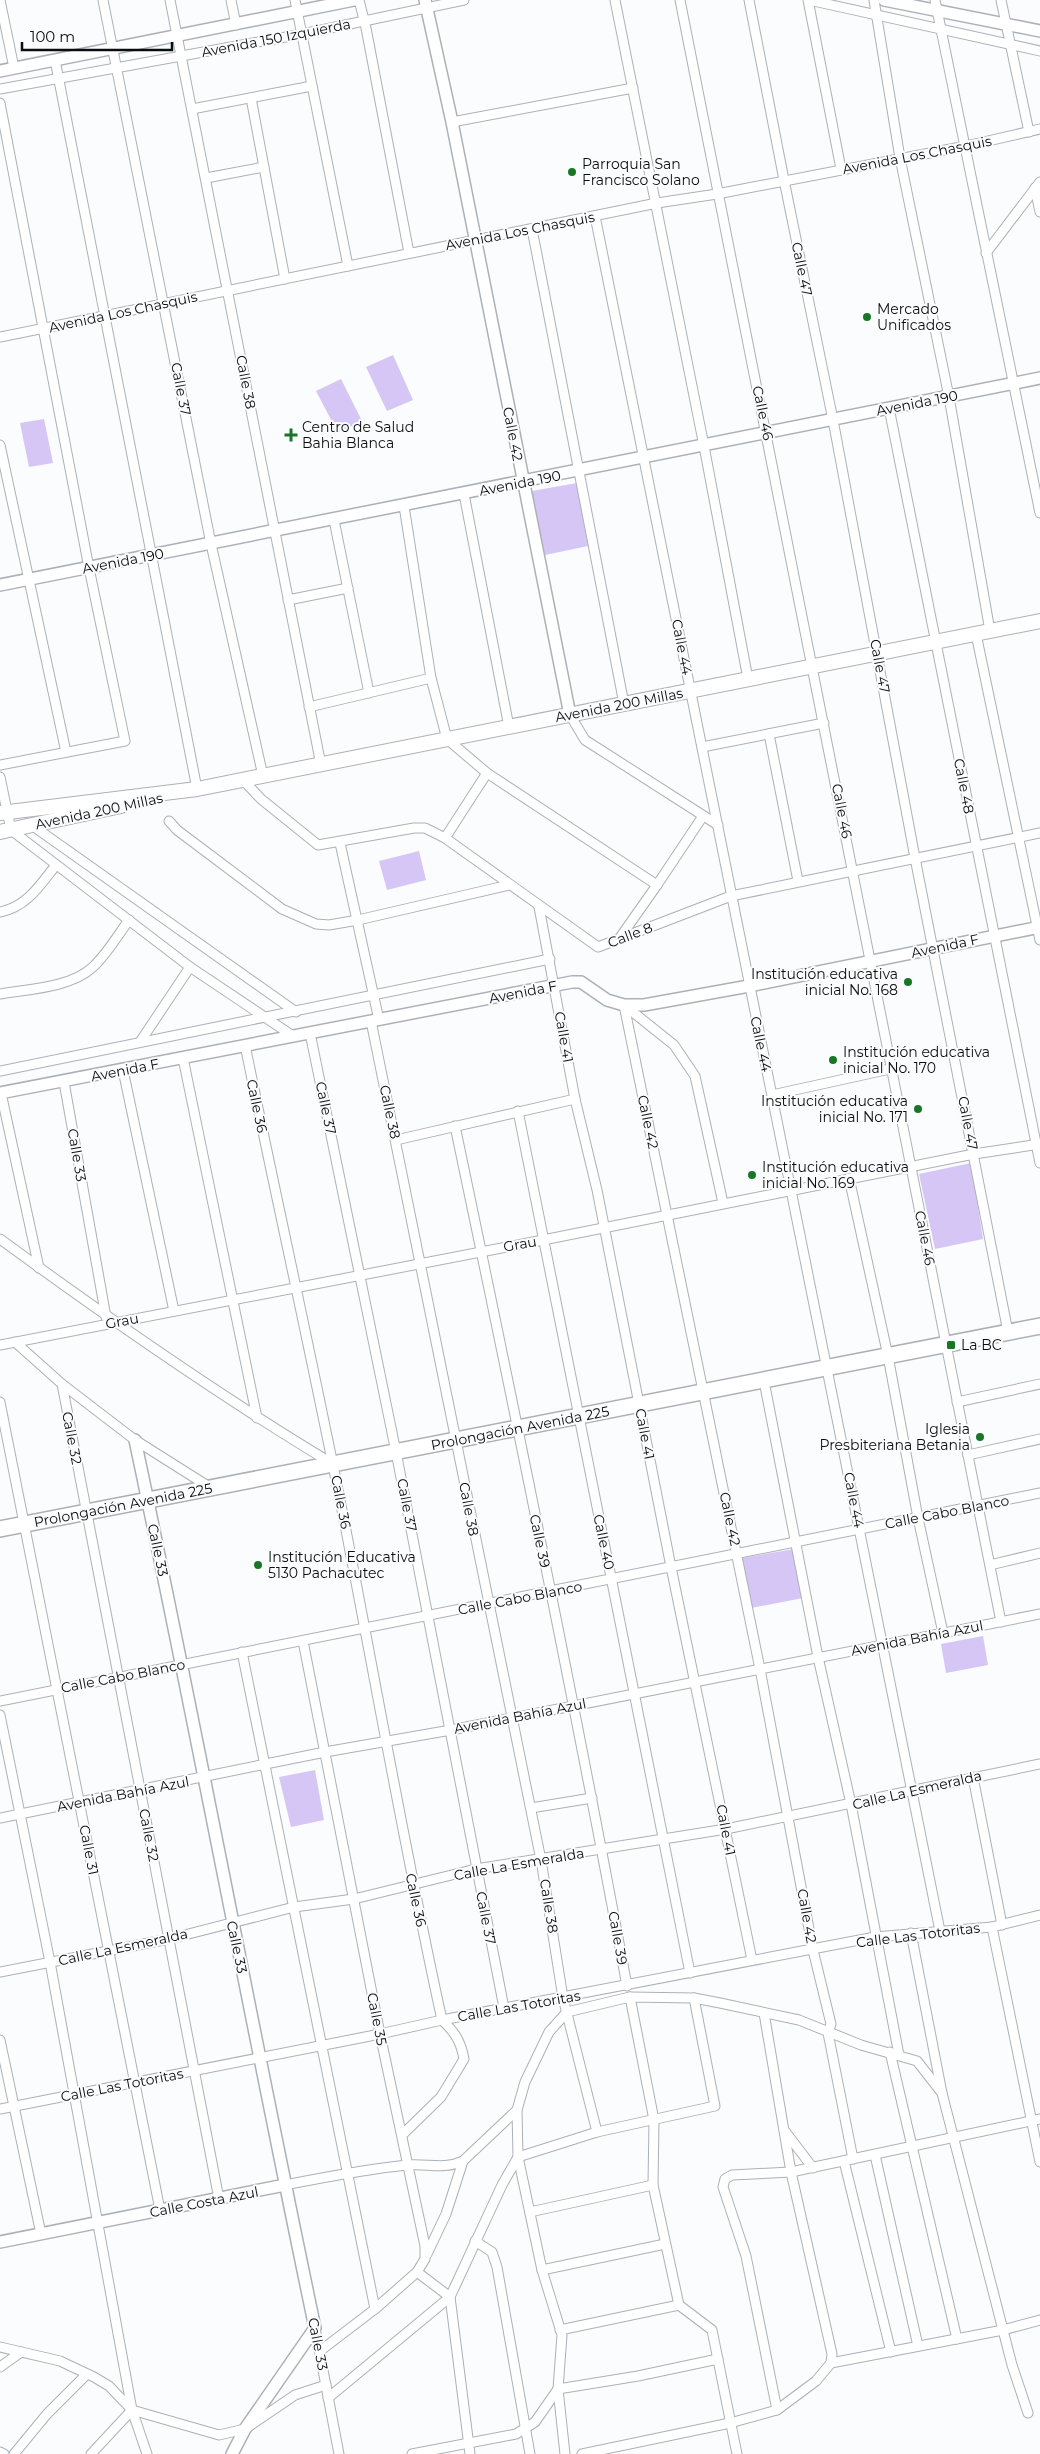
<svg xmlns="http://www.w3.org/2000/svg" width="1040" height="2454" font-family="Montserrat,sans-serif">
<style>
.green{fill:#d6c6f5}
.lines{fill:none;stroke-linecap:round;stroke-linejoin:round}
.minor-casing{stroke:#acb1b7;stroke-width:11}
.tertiary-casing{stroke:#acb1b7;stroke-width:14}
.secondary-casing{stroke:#acb1b7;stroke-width:16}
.primary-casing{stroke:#acb1b7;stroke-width:18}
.minor{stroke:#fff;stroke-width:9}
.tertiary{stroke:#fff;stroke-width:11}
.secondary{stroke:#fff;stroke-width:14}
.primary{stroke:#fff;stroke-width:15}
.poi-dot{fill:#187727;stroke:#fafcfe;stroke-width:2}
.labels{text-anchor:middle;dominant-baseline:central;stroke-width:4;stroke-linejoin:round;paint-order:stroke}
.street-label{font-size:14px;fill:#0a0c0e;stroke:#fafcfe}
.poi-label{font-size:14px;fill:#0a0c0e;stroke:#fafcfe;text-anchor:start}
</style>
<rect width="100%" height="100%" fill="#fafcfe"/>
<g class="green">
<path d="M393 355 413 400 387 411 366 367Z"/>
<path d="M341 379 362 421 338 433 316 391Z"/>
<path d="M44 419 53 463 29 467 20 423Z"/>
<path d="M577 483 588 546 545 555 532 491Z"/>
<path d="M419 851 426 880 387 890 379 861Z"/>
<path d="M971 1163 983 1239 935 1249 919 1174Z"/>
<path d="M794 1549 803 1598 751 1608 742 1558Z"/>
<path d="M983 1636 988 1665 946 1673 941 1644Z"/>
<path d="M315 1770 324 1820 291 1827 279 1777Z"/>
</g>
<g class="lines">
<defs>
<g id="minor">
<path d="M0 0 14 68"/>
<path d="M103 0 211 544 263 776"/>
<path d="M170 0 321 765"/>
<path d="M231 0 236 25"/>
<path d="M295 0 348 266"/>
<path d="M359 0 366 28 409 253"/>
<path d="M615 0 704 446 748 679"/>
<path d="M680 0 1001 1622"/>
<path d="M749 0 784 180 833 420 915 858 1008 1332"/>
<path d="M808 0 841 169"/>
<path d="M809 0 1040 51"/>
<path d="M874 0 900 158 949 397 990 631"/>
<path d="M935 0 1040 513"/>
<path d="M1001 0 1029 132"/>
<path d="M55 60 197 789"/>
<path d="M0 89 302 34 464 0"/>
<path d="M251 98 285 279"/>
<path d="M0 103 89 568 125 741 0 765"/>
<path d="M192 109 312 86"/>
<path d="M452 122 633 88"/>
<path d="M206 178 264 167"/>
<path d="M1035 188 1040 212"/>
<path d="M595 216 940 1931"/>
<path d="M532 229 624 704"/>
<path d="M986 253 1040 182"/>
<path d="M0 337 657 203 717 194 966 146 1040 129"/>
<path d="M889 408 1040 1163"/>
<path d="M0 445 66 752"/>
<path d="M464 494 509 727"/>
<path d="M404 506 431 678 447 739 487 773 657 885 619 939"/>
<path d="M334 520 369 693"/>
<path d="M288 600 348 588"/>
<path d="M976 634 1040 940"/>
<path d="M309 707 431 678"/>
<path d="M570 715 585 740 718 825"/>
<path d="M769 734 798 881"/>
<path d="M702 747 824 723"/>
<path d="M0 777 11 830 190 967 293 1036"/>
<path d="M243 780 261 799 318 845 414 828H425L445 838 598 947 731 896 1040 833"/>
<path d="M169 821 177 830 282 909 316 924 329 925 358 920 509 885"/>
<path d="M33 826 296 1012"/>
<path d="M445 838 487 773"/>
<path d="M340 843 379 1020"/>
<path d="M657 885 703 816"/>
<path d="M539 907 575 1099 597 1190 671 1567 752 1960"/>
<path d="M0 912C27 907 40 885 56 865"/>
<path d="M0 994C29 989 70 988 93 967 107 954 118 935 129 920"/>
<path d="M624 1005 760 1669 813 1950 831 2024 828 2033 853 2159"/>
<path d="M624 1005 674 1045 695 1076 723 1203"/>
<path d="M371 1021 541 1860 563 1998 597 2132"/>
<path d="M310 1033 396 1452 504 2008"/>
<path d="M140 1042 190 967"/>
<path d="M245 1045C277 1202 312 1358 343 1515 376 1683 405 1852 442 2020 455 2032 461 2042 464 2059L441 2097 402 2135"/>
<path d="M183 1058 257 1418"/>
<path d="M123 1070 174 1311"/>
<path d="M0 1071 550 959"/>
<path d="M64 1082 106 1317"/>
<path d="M1 1093 39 1268"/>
<path d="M772 1095 890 1069"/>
<path d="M518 1111 690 1973"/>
<path d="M455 1126C515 1412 574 1698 627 1986"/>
<path d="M396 1140 575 1099"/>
<path d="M849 1178 888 1356 918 1518 943 1633"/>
<path d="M0 1239C108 1318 218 1395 333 1464"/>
<path d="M15 1342 62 1384 135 1440 211 1488"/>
<path d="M0 1345 543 1240 974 1154 1040 1144"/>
<path d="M764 1381 818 1657 851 1804 899 2055"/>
<path d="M62 1384 219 2199"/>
<path d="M0 1402 160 2210"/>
<path d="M957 1402 1040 1384"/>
<path d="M968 1455 1040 1439"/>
<path d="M990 1565 1040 1553"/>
<path d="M303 1641 380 2034 425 2246V2259L417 2272 375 2309 320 2351"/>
<path d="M242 1652 375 2309"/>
<path d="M0 1701 1040 1493"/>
<path d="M0 1715 50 1962 132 2410 147 2454"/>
<path d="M973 1777 1002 1925"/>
<path d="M531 1808 592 1798"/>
<path d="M0 1818 325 1752 451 1730 1040 1614"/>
<path d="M992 1927 1040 2162"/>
<path d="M911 1933 942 2093 1012 2365 1028 2413"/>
<path d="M0 1972 169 1939 294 1907 354 1899 476 1869 726 1829 1040 1764"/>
<path d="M630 1997 654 2120 653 2185 679 2305 712 2330 737 2454"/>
<path d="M0 2040 41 2234"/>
<path d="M890 2052 957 2339"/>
<path d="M0 2109 380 2034 442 2020 875 1937 992 1927 1040 1915"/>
<path d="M784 2130 813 2168"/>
<path d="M875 2155 918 2346"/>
<path d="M844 2161 891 2352"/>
<path d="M285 2185C326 2177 366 2169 407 2165 427 2163 444 2170 463 2161L517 2110"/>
<path d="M530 2212 653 2185"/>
<path d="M475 2241 492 2252 497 2267 530 2454"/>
<path d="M427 2254 446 2214 463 2161"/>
<path d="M542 2270 665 2244"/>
<path d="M417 2272 450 2297 470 2454"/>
<path d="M315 2328 339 2454"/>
<path d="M560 2330 679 2305"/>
<path d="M0 2347 60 2361 94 2377 109 2386 132 2410 219 2435 245 2429 295 2395 326 2385"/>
<path d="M831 2363 1003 2330 1040 2320"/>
<path d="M0 2367 21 2352"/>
<path d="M328 2398 450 2297 502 2185 518 2157 597 2132 715 2106 694 1998"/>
<path d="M777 2410 746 2256 723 2187 725 2179 732 2175 791 2172 1040 2119"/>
<path d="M0 2452 4 2454"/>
<path d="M14 2454 47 2414 87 2374"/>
<path d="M91 2454 132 2410"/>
<path d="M412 2454 516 2434 535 2422 558 2389 638 2376 718 2359"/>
<path d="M565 2454 558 2389 562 2335 542 2270 518 2157 517 2110 525 2082 549 2032 567 2012 630 1997 694 1998 720 2003 799 2020 861 2045 917 2061 942 2093"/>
<path d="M582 2454 730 2423 777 2410 816 2381 831 2363 832 2354 791 2172 764 2013"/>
</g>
<g id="tertiary">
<path d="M425 0 452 122 570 715"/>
<path d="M884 0 1040 31"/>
<path d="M0 71 354 0"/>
<path d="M0 585 1040 378"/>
<path d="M0 1093 572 982H581L607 1000 624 1005H644L749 986 1040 927"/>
<path d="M135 1440C198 1736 253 2033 315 2328L245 2429 232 2454"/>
<path d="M0 2242 285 2185"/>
</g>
<g id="secondary">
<path d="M0 813 197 789 1040 621"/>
<path d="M0 832 121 806"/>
</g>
<path id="primary" d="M0 1529 1040 1326"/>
</defs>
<use href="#minor" class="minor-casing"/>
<use href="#tertiary" class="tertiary-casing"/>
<use href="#secondary" class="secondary-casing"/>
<use href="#primary" class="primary-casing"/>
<use href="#minor" class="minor"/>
<use href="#tertiary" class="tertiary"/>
<use href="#secondary" class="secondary"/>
<use href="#primary" class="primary"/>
</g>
<g class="poi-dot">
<circle cx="572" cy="172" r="5"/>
<circle cx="867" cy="317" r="5"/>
<path d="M288.5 427.5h5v5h5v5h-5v5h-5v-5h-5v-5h5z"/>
<circle cx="908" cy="982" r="5"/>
<circle cx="833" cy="1060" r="5"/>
<circle cx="918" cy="1109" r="5"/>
<circle cx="752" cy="1175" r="5"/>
<rect x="946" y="1340" width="10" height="10" rx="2.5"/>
<circle cx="980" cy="1437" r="5"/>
<circle cx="258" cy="1565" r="5"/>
</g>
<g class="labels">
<g class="street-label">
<text transform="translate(276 38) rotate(-11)">Avenida 150 Izquierda</text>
<text transform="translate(917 155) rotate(-11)">Avenida Los Chasquis</text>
<text transform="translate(520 231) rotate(-11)">Avenida Los Chasquis</text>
<text transform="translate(802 269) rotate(78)">Calle 47</text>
<text transform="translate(123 312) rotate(-12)">Avenida Los Chasquis</text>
<text transform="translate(246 382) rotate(79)">Calle 38</text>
<text transform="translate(181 389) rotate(79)">Calle 37</text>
<text transform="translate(917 403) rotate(-11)">Avenida 190</text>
<text transform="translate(763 413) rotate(78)">Calle 46</text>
<text transform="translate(513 434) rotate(79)">Calle 42</text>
<text transform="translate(520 483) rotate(-11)">Avenida 190</text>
<text transform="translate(123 561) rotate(-11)">Avenida 190</text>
<text transform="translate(682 647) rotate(79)">Calle 44</text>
<text transform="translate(880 666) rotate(79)">Calle 47</text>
<text transform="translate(619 705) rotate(-11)">Avenida 200 Millas</text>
<text transform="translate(964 786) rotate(79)">Calle 48</text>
<text transform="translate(99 811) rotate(-12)">Avenida 200 Millas</text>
<text transform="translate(842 811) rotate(79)">Calle 46</text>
<text transform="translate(630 935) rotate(-21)">Calle 8</text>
<text transform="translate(945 946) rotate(-12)">Avenida F</text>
<text transform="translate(523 992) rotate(-11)">Avenida F</text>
<text transform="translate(564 1037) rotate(80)">Calle 41</text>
<text transform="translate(761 1044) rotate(78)">Calle 44</text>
<text transform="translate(125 1070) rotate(-11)">Avenida F</text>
<text transform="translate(257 1106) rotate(78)">Calle 36</text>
<text transform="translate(326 1108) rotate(78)">Calle 37</text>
<text transform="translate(390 1112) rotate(78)">Calle 38</text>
<text transform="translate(648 1122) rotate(78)">Calle 42</text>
<text transform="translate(968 1123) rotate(79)">Calle 47</text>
<text transform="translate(77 1155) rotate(80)">Calle 33</text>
<text transform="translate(925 1238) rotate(79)">Calle 46</text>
<text transform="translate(520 1244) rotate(-10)">Grau</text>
<text transform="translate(122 1321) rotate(-11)">Grau</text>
<text transform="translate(520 1428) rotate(-11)">Prolongación Avenida 225</text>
<text transform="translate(645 1434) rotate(79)">Calle 41</text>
<text transform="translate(72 1438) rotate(79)">Calle 32</text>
<text transform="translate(854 1500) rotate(79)">Calle 44</text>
<text transform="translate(341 1502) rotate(79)">Calle 36</text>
<text transform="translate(123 1505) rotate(-11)">Prolongación Avenida 225</text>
<text transform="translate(407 1505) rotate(79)">Calle 37</text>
<text transform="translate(469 1509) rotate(79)">Calle 38</text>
<text transform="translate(947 1512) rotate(-11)">Calle Cabo Blanco</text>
<text transform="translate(730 1519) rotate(78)">Calle 42</text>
<text transform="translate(540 1541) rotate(78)">Calle 39</text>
<text transform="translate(604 1542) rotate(78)">Calle 40</text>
<text transform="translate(158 1550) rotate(78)">Calle 33</text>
<text transform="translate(520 1598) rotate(-11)">Calle Cabo Blanco</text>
<text transform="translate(917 1638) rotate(-11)">Avenida Bahía Azul</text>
<text transform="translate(123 1676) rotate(-11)">Calle Cabo Blanco</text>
<text transform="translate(520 1716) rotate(-11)">Avenida Bahía Azul</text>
<text transform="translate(917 1790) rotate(-13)">Calle La Esmeralda</text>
<text transform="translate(123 1794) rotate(-11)">Avenida Bahía Azul</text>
<text transform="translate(726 1830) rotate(79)">Calle 41</text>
<text transform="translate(149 1835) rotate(79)">Calle 32</text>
<text transform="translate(89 1850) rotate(79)">Calle 31</text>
<text transform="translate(519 1864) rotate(-10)">Calle La Esmeralda</text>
<text transform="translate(416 1900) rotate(78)">Calle 36</text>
<text transform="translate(549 1906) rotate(81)">Calle 38</text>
<text transform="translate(807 1916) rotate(80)">Calle 42</text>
<text transform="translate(486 1918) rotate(79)">Calle 37</text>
<text transform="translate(918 1935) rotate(-7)">Calle Las Totoritas</text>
<text transform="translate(618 1938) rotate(80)">Calle 39</text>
<text transform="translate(123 1947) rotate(-12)">Calle La Esmeralda</text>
<text transform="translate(237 1947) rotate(78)">Calle 33</text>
<text transform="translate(519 2006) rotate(-10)">Calle Las Totoritas</text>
<text transform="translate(377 2019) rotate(79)">Calle 35</text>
<text transform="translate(122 2085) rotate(-11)">Calle Las Totoritas</text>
<text transform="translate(204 2202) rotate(-11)">Calle Costa Azul</text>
<text transform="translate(318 2344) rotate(79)">Calle 33</text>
</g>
<g class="poi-label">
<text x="582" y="164">Parroquia San<tspan x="582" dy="16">Francisco Solano</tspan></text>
<text x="877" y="309">Mercado<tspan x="877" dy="16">Unificados</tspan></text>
<text x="302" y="427">Centro de Salud<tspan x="302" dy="16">Bahia Blanca</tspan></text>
<text x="898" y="974" text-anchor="end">Institución educativa<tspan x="898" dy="16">inicial No. 168</tspan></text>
<text x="843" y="1052">Institución educativa<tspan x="843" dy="16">inicial No. 170</tspan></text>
<text x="908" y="1101" text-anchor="end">Institución educativa<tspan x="908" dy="16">inicial No. 171</tspan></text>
<text x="762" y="1167">Institución educativa<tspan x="762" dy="16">inicial No. 169</tspan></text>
<text x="961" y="1345">La BC</text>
<text x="970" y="1429" text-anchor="end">Iglesia<tspan x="970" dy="16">Presbiteriana Betania</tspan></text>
<text x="268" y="1557">Institución Educativa<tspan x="268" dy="16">5130 Pachacutec</tspan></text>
</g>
</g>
<path d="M22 42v8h150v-8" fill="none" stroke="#0a0c0e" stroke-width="2.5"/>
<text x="30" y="42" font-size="15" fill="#0a0c0e" stroke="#fafcfe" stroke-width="4" paint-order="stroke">100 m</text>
</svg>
